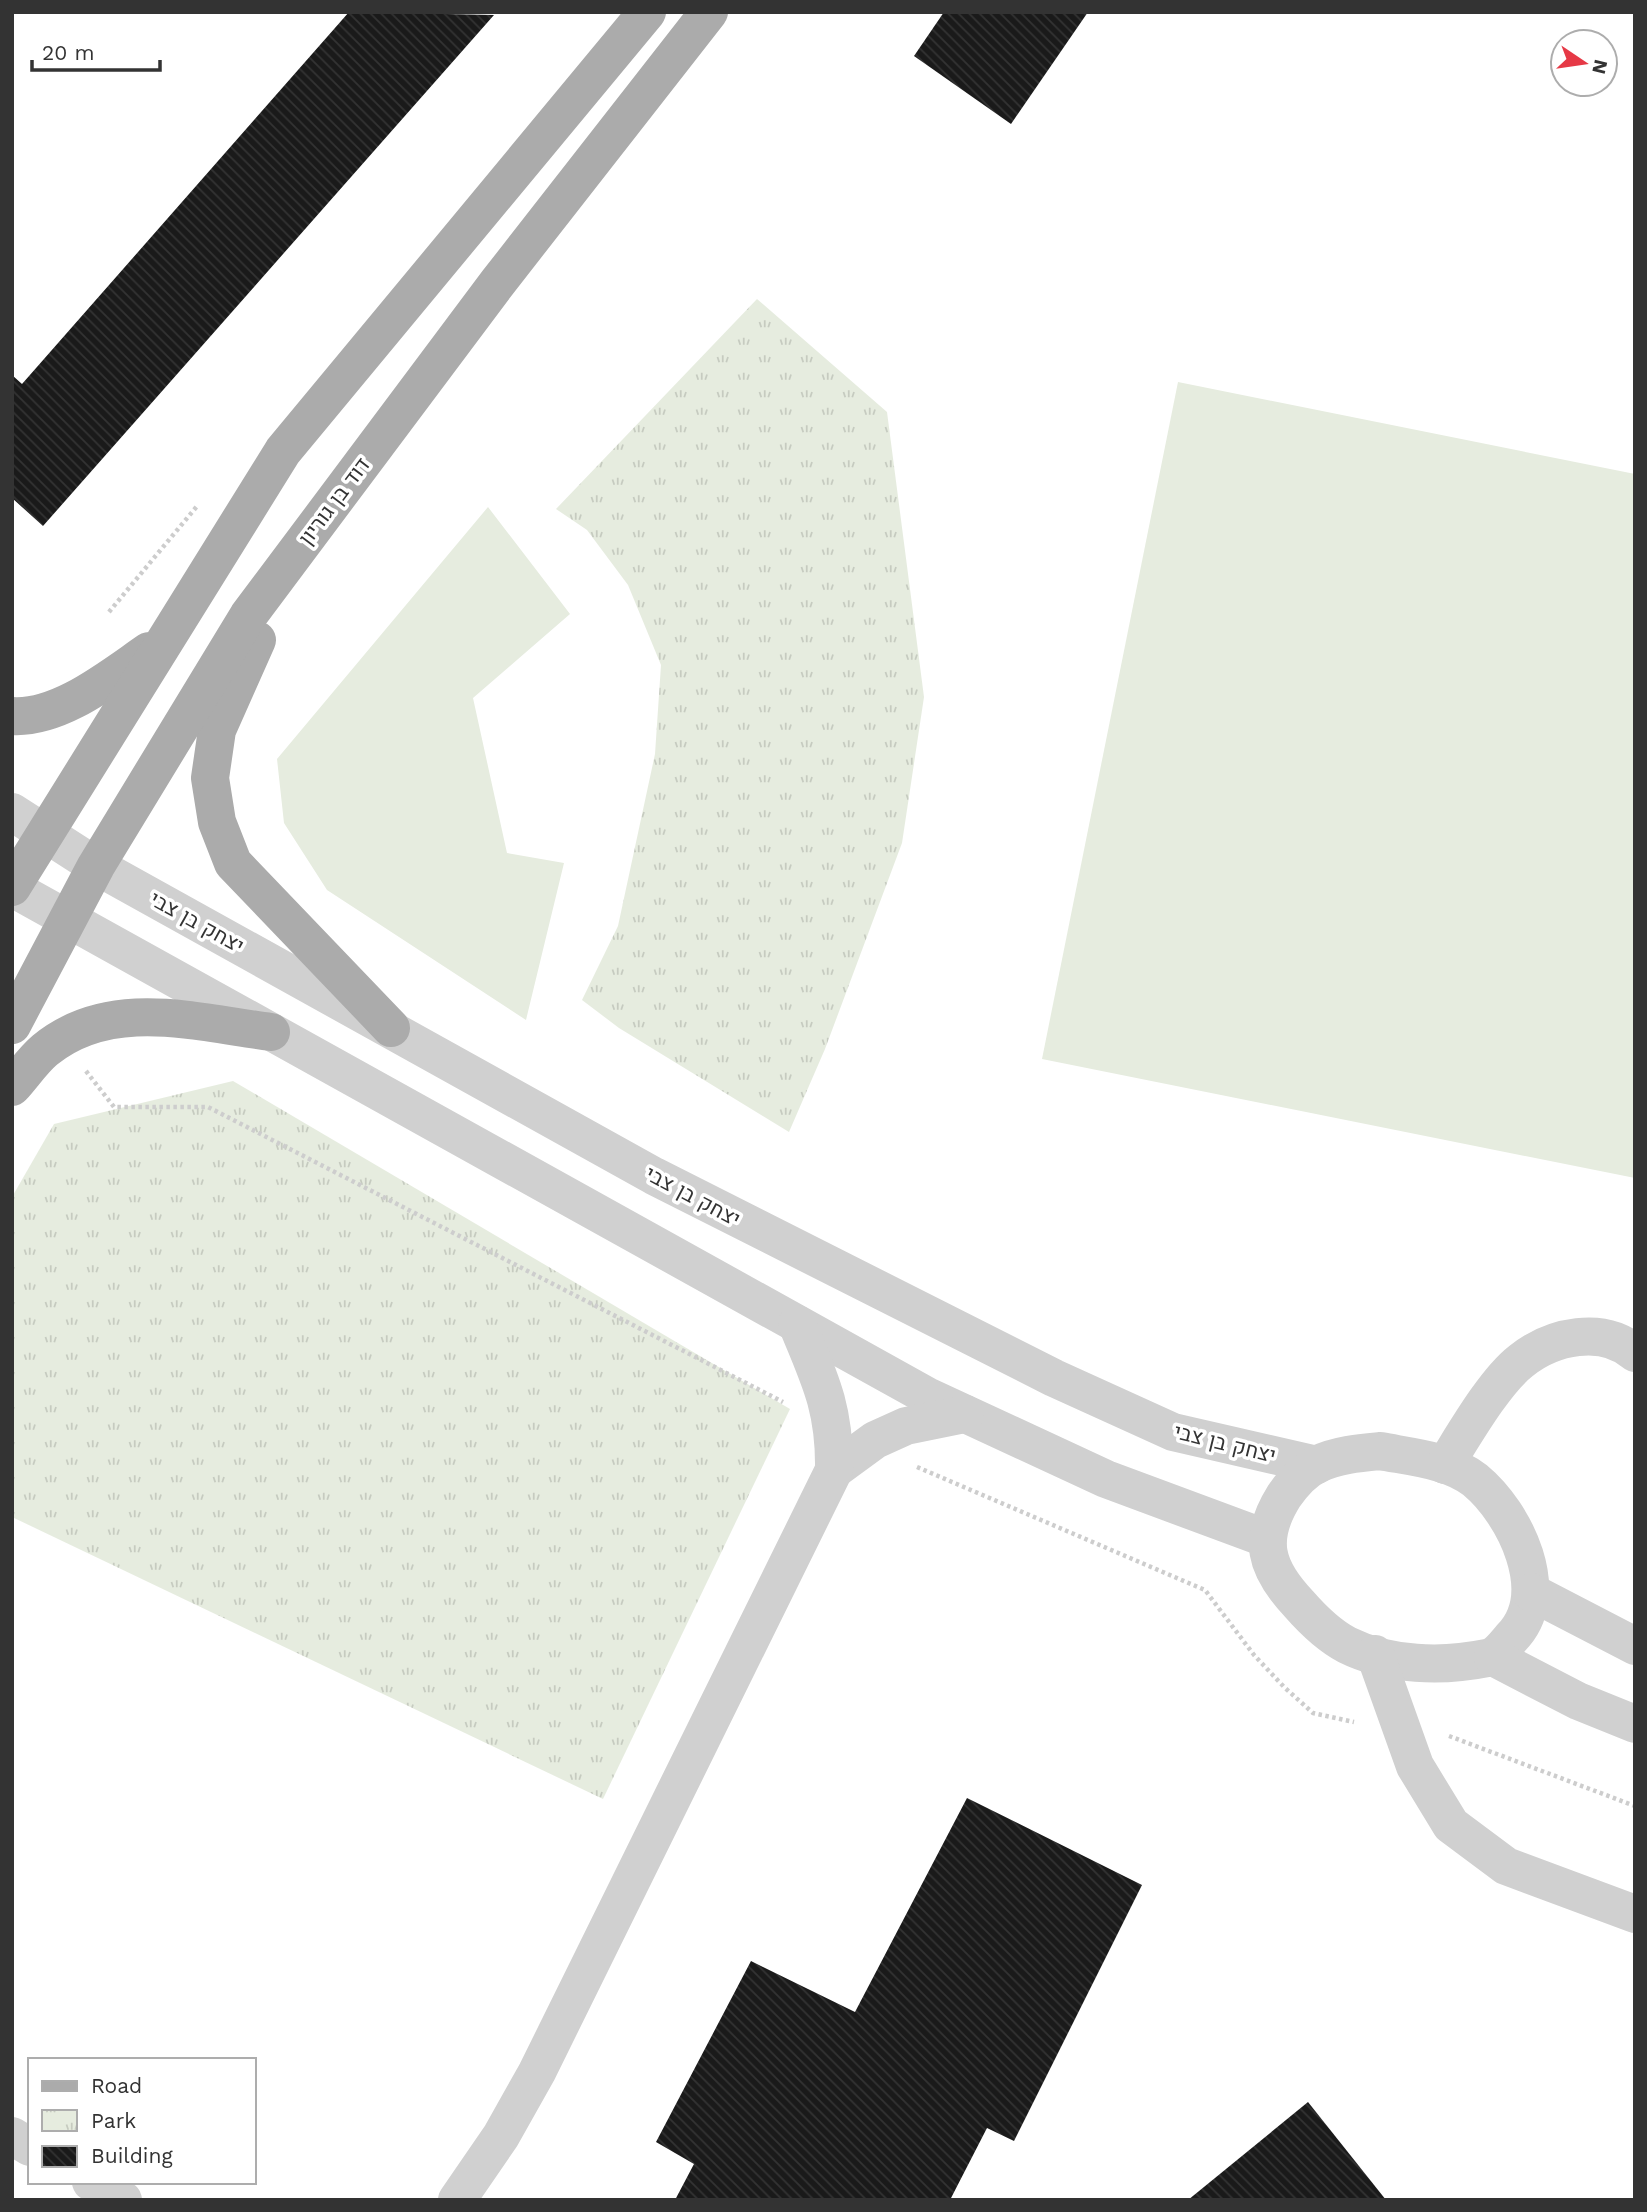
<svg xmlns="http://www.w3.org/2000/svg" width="1647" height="2212" font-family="'Work Sans',Heebo,sans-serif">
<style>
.grass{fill:#e6ecdf}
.park{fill:url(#park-tufts)}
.building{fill:url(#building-back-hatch)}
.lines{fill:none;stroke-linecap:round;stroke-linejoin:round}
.path{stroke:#cdcdcd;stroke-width:4.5;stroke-dasharray:3.5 3.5;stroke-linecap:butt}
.minor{stroke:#d0d0d0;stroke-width:38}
.major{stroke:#ababab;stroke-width:38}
.labels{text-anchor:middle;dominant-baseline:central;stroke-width:7;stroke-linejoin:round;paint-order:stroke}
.street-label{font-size:21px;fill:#333;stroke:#fff}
</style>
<defs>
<pattern id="park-tufts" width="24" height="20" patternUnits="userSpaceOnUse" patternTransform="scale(1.75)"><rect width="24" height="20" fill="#e6ecdf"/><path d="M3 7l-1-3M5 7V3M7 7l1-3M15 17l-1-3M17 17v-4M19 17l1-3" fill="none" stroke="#c6cbc0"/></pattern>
<pattern id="building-back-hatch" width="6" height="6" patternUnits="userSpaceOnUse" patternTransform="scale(1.75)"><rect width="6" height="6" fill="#1a1a1a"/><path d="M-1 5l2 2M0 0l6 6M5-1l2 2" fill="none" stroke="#333"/></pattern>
</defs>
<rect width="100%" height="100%" fill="#fff"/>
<g class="grass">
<path d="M1178 382 1635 474V1178L1042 1059Z"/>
<path d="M488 507 570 614 473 698 507 853 564 863 526 1020 327 890 284 823 277 759Z"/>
</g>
<g class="park">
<path d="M757 299 887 412 924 697 902 843 825 1049 789 1132 619 1028 582 1000 618 926 655 754 661 665 628 585 587 530 556 509Z"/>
<path d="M233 1081 790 1409 603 1799 12 1517V1197L54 1124Z"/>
</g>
<g class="building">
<path d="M349 12 494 15 43 526 12 498V375L22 384Z"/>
<path d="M944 12H1088L1011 124 914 56Z"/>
<path d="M967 1798 1142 1885 1014 2141 987 2128 950 2200H675L694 2164 656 2142 751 1961 855 2012Z"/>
<path d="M1308 2102 1386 2200H1188Z"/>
</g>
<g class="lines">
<g class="path">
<path d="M109 612 198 505"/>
<path d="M86 1071 114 1107H208L783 1402"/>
<path d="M917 1467 1205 1590 1254 1655 1284 1687 1313 1713 1354 1722"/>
<path d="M1449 1736 1635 1806"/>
</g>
<g class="minor">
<path d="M12 812 96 866 654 1176 1054 1378 1173 1432 1317 1465"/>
<path d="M12 888 929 1397 1106 1479 1265 1538"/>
<path d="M1380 1451C1411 1457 1450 1460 1475 1480 1515 1513 1555 1594 1511 1638 1504 1646 1497 1656 1487 1658 1443 1667 1389 1666 1347 1645 1328 1635 1313 1620 1299 1604 1265 1568 1257 1539 1284 1496 1293 1483 1303 1471 1318 1464 1337 1455 1359 1453 1380 1451Z"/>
<path d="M1445 1465C1464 1435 1494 1382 1521 1361 1552 1336 1603 1325 1635 1353"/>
<path d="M834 1470 875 1440 906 1426 965 1414"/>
<path d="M1531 1592 1635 1646"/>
<path d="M1375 1654 1415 1766 1451 1825 1506 1866 1635 1914"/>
<path d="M1493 1657 1578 1701 1635 1724"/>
<path d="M12 2136 30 2147"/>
<path d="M91 2182 123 2200"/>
<path d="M457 2200 501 2136 537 2072 834 1470C835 1409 820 1379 797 1324"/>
</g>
<g class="major">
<path d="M257 640 217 730 210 778 217 822 233 863 391 1028"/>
<path d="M12 716C60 719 111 677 149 651"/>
<path d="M12 887 283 451 647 12"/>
<path d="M12 1025 96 866 248 616 498 282 709 12"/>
<path d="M12 1087C23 1075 33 1060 45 1050 110 997 195 1022 271 1032"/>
</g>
</g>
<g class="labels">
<g class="street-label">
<text transform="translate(334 501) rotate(-53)">דוד בן גוריון</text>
<text transform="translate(197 922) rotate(29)">יצחק בן צבי</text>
<text transform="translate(693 1196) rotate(28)">יצחק בן צבי</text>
<text transform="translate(1225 1443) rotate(14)">יצחק בן צבי</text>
</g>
</g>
<rect width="1647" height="2212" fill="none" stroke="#333333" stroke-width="28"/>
<rect x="28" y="2058" width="228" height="126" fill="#ffffff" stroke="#adadad" stroke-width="2"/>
<rect x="42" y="2081" width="35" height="10" fill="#ababab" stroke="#adadad" stroke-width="2"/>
<text x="91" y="2093" font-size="21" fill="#333333">Road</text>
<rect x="42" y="2110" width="35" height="21" fill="url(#park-tufts)" stroke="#adadad" stroke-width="2"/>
<text x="91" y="2128" font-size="21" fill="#333333">Park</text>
<rect x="42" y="2146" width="35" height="21" fill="url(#building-back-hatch)" stroke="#adadad" stroke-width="2"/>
<text x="91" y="2163" font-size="21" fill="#333333">Building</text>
<g transform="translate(1584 63) rotate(103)"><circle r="33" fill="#ffffff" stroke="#adadad" stroke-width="2"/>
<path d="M0-5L12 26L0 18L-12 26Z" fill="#e63946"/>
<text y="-10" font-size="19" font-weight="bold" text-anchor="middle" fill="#333333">N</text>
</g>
<path d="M32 60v10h128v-10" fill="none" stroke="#333333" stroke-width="3.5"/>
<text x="42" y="60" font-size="21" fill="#333333" stroke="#ffffff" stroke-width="5" paint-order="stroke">20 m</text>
</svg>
